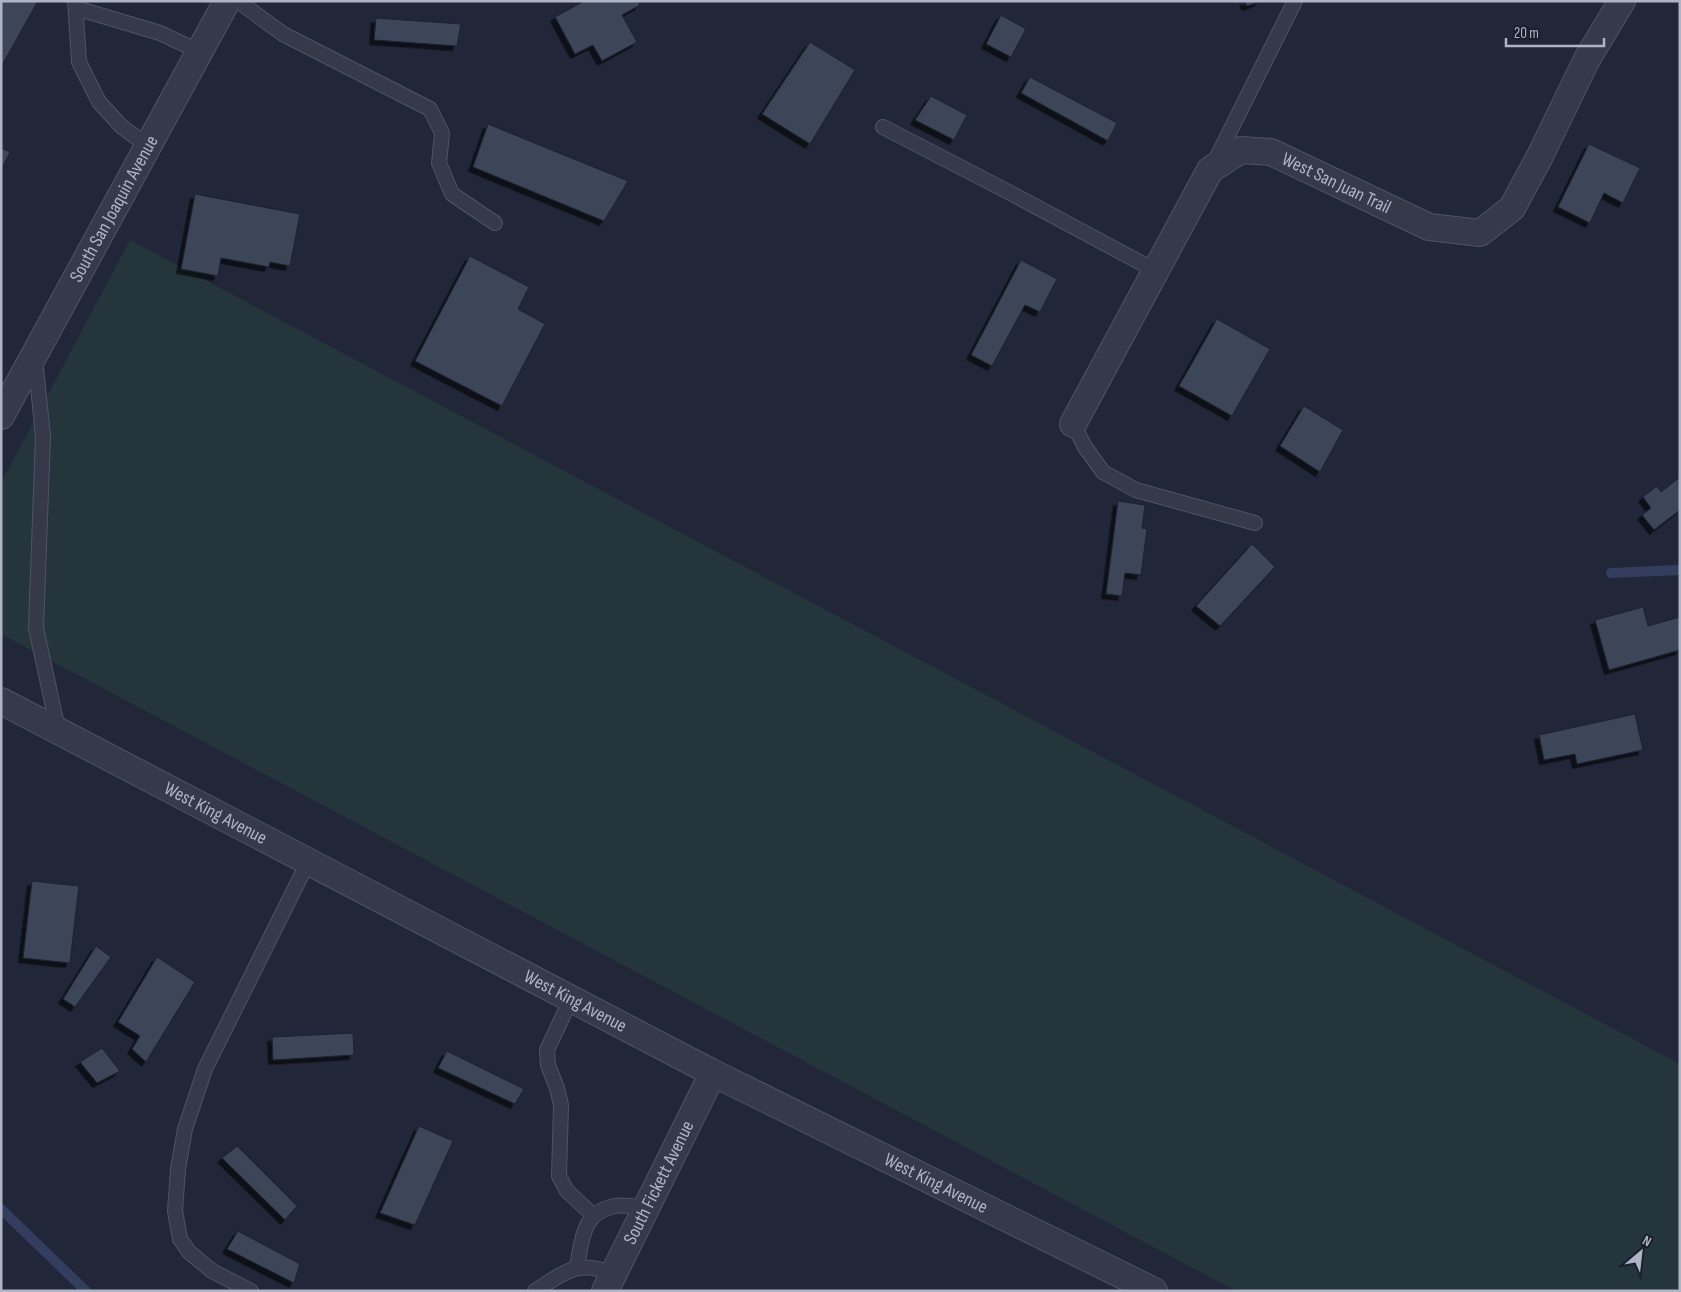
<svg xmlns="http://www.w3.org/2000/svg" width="1681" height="1292" font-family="'Sofia Sans Condensed',sans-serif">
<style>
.green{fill:#24353b}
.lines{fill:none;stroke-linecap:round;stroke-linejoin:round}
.stream{stroke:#333d5e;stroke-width:10}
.building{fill:#3d4458;stroke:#1c2130;filter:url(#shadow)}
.service-casing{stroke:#4f5464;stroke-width:16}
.minor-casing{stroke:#4f5464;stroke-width:28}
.service{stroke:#353949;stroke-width:14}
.minor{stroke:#353949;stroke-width:26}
.labels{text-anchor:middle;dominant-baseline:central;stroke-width:5;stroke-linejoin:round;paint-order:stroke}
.street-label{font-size:19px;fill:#afb4c5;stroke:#1a1f2d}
</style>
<defs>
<filter id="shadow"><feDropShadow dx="-4.5" dy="4.5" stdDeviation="0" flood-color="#0009"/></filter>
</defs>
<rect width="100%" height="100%" fill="#212738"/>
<path class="green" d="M130 240 1680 1064V1291H1236L1 634V483Z"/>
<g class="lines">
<g class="stream">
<path d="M1611 573 1680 570"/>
<path d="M1 1209 86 1291"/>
</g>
</g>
<g class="building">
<path d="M1 1H38L1 67Z"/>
<path d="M584 1H638L640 5 622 15 637 42 602 61 593 45 575 54 555 17Z"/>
<path d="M1244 1H1261L1247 6Z"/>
<path d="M1001 15 1026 29 1011 57 986 44Z"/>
<path d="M376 18 461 24 457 46 374 40Z"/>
<path d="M810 42 855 70 810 144 762 114Z"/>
<path d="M1030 77 1117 123 1108 141 1021 93Z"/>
<path d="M931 96 967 115 954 140 915 120Z"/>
<path d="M488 124 628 181 604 221 473 167Z"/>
<path d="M1589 144 1640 168 1623 203 1604 193 1590 223 1558 207Z"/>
<path d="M1 148 10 152 1 170Z"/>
<path d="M195 194 300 214 290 266 270 262 269 267 221 258 218 276 181 269Z"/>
<path d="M470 256 529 287 518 309 545 324 502 406 415 361Z"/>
<path d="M1021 260 1057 279 1040 312 1025 305 992 366 971 355Z"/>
<path d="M1217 319 1270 349 1232 416 1179 386Z"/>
<path d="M1304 406 1343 430 1320 472 1280 446Z"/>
<path d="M1680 477V510L1654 530 1642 515 1651 508 1643 497 1657 486 1661 492Z"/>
<path d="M1118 501 1145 505 1142 528 1147 529 1141 575 1125 573 1122 596 1106 594Z"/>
<path d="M1252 544 1275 567 1220 626 1196 606Z"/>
<path d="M1643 607 1648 626 1680 617V650L1609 670 1595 620Z"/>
<path d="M1635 714 1643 750 1577 764 1575 754 1544 760 1539 735Z"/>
<path d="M32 881 79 886 70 963 23 958Z"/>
<path d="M96 946 111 957 75 1007 63 999Z"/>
<path d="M157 957 195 982 146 1062 132 1049 140 1036 118 1022Z"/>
<path d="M353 1033 354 1055 273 1060 272 1037Z"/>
<path d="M102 1048 120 1071 97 1083 80 1062Z"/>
<path d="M447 1051 524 1089 515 1104 438 1068Z"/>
<path d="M419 1126 453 1141 415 1225 380 1213Z"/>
<path d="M237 1146 297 1206 285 1220 222 1158Z"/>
<path d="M238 1231 300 1264 294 1283 227 1249Z"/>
</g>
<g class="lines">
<defs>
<g id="service">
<path d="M75 1 79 62 99 102 122 127 148 146"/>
<path d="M238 1 283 34 430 109 442 133 439 163 452 194 495 223"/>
<path d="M76 8 160 33 200 52"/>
<path d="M883 127 1018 197 1156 271"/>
<path d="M1214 163 1295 1"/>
<path d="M35 358 43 436 36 628 58 730"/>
<path d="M1073 424 1085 447 1103 472 1136 490 1255 523"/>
<path d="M571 999 547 1050 548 1065 557 1088 561 1105 559 1176 567 1191 594 1216"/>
<path d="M577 1267C582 1240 582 1212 615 1206 624 1204 636 1207 646 1208"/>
<path d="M251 1291 212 1271 189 1252 180 1239 175 1211 178 1169 185 1129 205 1069 308 862"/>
<path d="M535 1291C565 1272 577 1259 613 1274"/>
</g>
<g id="minor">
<path id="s1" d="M1 416 227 1"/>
<path id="s2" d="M1073 424 1210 170 1241 150 1271 152 1429 227 1480 233 1512 208 1540 156 1587 59 1622 1"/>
<path id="s3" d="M1 701 713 1073 1154 1291"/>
<path id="s4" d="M605 1291 713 1073"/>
</g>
</defs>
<use href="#service" class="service-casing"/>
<use href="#minor" class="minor-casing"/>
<use href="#service" class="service"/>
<use href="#minor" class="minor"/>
</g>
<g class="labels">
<g class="street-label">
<text stroke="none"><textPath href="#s2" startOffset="428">West San Juan Trail</textPath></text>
<text stroke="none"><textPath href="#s1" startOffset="236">South San Joaquin Avenue</textPath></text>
<text stroke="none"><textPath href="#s3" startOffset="242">West King Avenue</textPath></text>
<text stroke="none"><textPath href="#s3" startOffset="648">West King Avenue</textPath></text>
<text stroke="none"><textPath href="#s4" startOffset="121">South Fickett Avenue</textPath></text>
<text stroke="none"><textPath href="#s3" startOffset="1052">West King Avenue</textPath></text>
</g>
</g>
<rect width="1681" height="1292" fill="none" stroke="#afb4c5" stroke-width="5"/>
<g transform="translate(1641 1252) rotate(28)" stroke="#1a1f2d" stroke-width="4" paint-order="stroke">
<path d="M0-4L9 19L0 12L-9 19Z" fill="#afb4c5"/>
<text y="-8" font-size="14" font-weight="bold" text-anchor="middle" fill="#afb4c5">N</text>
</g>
<path d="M1506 38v8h98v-8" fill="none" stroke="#afb4c5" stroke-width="2.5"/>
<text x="1514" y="38" font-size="15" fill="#afb4c5" stroke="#1a1f2d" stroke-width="4" paint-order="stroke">20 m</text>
</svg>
